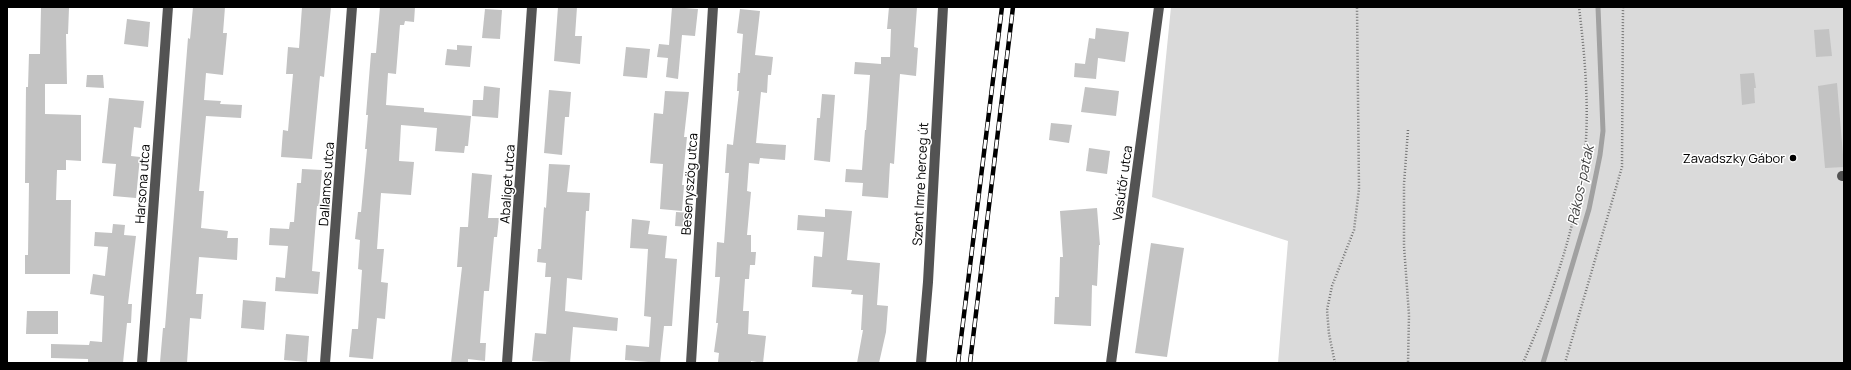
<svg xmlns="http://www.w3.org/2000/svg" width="1851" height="370" font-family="Manrope,sans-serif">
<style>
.green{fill:#dadada}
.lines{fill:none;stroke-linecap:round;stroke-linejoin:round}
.stream{stroke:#a1a1a1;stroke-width:5}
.building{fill:#c3c3c3}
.path{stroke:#757575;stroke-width:2.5;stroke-dasharray:1 2;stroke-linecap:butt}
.minor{stroke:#535353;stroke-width:10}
.rail-casing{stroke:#000;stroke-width:4.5}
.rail{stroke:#fff;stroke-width:3;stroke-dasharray:9;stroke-linecap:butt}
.poi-dot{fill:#000;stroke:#fff;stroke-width:1.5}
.labels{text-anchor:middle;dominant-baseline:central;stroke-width:3;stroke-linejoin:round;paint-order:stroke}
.poi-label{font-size:13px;fill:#000;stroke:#fff;text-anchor:end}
.street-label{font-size:13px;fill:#000;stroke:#fff}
.water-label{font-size:14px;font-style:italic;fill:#424242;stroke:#fff}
</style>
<rect width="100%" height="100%" fill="#fff"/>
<path class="green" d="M1171 7H1844V363H1278L1288 241 1152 197Z"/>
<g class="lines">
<path class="stream" d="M1543 363 1589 209 1600 155 1603 131 1598 7"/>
</g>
<g class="building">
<path d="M193 7H225L223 33H227L223 75 206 73 204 100 221 101 220 104 242 105 241 118 206 116 199 191H204L201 228 228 231 227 238H238L237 260 199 257 196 294H203L201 319 190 318 187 363 160 362 163 328H165L188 38 190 39Z"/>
<path d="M302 7H331L324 77 320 76 312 159 281 157 283 130 288 131 293 74H286L288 47 299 48Z"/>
<path d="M380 7H415L414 22 405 21 404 25H400L396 74 388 73 386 105 424 108V112L471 116 468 146H465L464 153 435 151 437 128 401 125 399 161 414 162 411 195 381 193 377 249H384L381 282 388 283 385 319 377 318 373 359 349 357 352 329H358L362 270 358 269 360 240 355 239 358 212H361L367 149H365L368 115H366L371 53H376Z"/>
<path d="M558 7H577L575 36H582L580 64 554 61Z"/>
<path d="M672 7 698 9 695 36 682 35 678 79 666 77 668 58 657 57 659 44 669 45Z"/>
<path d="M889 7H917L914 47 918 48 916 76 900 74 894 164 890 163 888 198 862 196 863 183 845 182 846 169 862 170 865 130H866L870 75 854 74 855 62 881 64V57H890L891 29H887Z"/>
<path d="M41 8H69L68 34H66L67 84H45V114L81 115V161L66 160V170H57L56 200H71L70 274H25V255H28L29 183H25L26 87H28L29 54H40Z"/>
<path d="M485 9 502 10 500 39 482 38Z"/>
<path d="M740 9 760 11 755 55 773 57 771 75H768L767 93 761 92 756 143 786 145 785 160 760 158 759 164 749 163 747 191 751 192 747 235H751V252H756L755 265H750L749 279H745L743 311H749L748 334 766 336 763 363 751 361V363L718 362 719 353 714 352 718 323H716L720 277H715L717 242 724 243 729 173H725L727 144 733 145 739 91H737L738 73H740L743 34 737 33Z"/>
<path d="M127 19 150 22 148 47 124 44Z"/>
<path d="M1096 28 1129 32 1125 62 1098 58 1096 79 1074 77 1075 63 1085 64 1089 38 1095 39Z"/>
<path d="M1829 29 1832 56 1816 57 1814 30Z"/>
<path d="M457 45 472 46 470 67 445 65 447 49 457 50Z"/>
<path d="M626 47 650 49 647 78 623 76Z"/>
<path d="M1754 73 1756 88H1754L1755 103 1742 105 1740 74Z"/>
<path d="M87 75H103L104 88 86 87Z"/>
<path d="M1837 83 1844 167 1825 168 1818 86Z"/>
<path d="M484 86 500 88 498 118 472 116 473 100H483Z"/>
<path d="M1085 87 1119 91 1116 116 1081 112Z"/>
<path d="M549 90 571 92 569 117H565L562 155 544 153Z"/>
<path d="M665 91 689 92 684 137H687L682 185H684L682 211 660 209 663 164 650 163 654 113 663 114Z"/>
<path d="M822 94 835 95 830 162 814 160 817 118H820Z"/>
<path d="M109 98 144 101 141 128 134 127 131 156 140 157 136 198 113 196 116 164 102 163Z"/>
<path d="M1051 123 1072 125 1069 143 1049 140Z"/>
<path d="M1089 148 1110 151 1107 174 1086 171Z"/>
<path d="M549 164 570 165 567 192 590 193 589 211H586L582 280 567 278 565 311 618 318 617 331 573 327 570 363 532 361 535 333 546 334 551 277H545L546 263 537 262 538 249H541L544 207 546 208Z"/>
<path d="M302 169 322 170 319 206H317L312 271 320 272 318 294 275 291 276 277 285 278 288 246 269 245 270 228 289 229 290 222H294L297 183H301Z"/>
<path d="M472 173 492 175 488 218H499L497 237H494L489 291H484L480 343H486L485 361 468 359V363H451L462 267H457L460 227H468Z"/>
<path d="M1097 208 1100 245H1099L1097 286 1092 285 1091 326 1054 324 1055 297H1059L1060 257H1063L1060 211Z"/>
<path d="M825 209 852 211 847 260 880 263 877 305 888 306 886 332 879 363H857L863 330H861L863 295 851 294 852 290 812 287 814 256 822 257 824 232 797 230 798 215 825 217Z"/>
<path d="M676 212 691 213 690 227 675 226Z"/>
<path d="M632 219 650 221 648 234 667 236 665 258 677 259 672 326H664L660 363 625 360 626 345 649 347 651 317 644 316 648 249 630 248Z"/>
<path d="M113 224 125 225 124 235 136 236 128 304H132L131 323H127L123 363H88V359L51 358V344L89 345 90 341 102 342 104 296 90 294 93 274 105 276 108 247 94 246 95 232 112 233Z"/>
<path d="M1151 243 1184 248 1167 357 1135 353Z"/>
<path d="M243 300 266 302 264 330 241 328Z"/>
<path d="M27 311H58V334H26Z"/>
<path d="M286 334 309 336 307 362 284 360Z"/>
</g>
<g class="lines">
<g class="path">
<path d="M1408 130 1404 184V246L1409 315 1408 363"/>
<path d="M1335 363 1329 334 1327 310 1332 286 1354 230 1359 189 1357 7"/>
<path d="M1523 363C1551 299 1575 231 1584 162 1590 112 1585 57 1579 7"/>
<path d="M1565 363 1622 167 1623 7"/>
</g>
<g class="minor">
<path d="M1842 176H1844"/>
<path d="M142 363 168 7"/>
<path d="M325 363 352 7"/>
<path d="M507 363 532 7"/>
<path d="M691 363 713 7"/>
<path d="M921 363 928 282 943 7"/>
<path d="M1111 363 1159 7"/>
</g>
<defs>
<g id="rail">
<path d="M958 363 1002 7"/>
<path d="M970 363 1013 7"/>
</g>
</defs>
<use href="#rail" class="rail-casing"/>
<use href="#rail" class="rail"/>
</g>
<circle class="poi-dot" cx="1793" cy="158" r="4"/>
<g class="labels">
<g class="poi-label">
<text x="1785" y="158">Zavadszky Gábor</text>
</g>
<g class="street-label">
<text transform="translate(1122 183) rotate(-82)">Vasútőr utca</text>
<text transform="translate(142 184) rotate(-86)">Harsona utca</text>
<text transform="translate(326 184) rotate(-86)">Dallamos utca</text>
<text transform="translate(507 184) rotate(-86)">Abaliget utca</text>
<text transform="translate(689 184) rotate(-86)">Besenyszög utca</text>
<text transform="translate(920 184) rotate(-87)">Szent Imre herceg út</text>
</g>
<g class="water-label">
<text transform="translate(1580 185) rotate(-78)">Rákos-patak</text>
</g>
</g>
<rect width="1851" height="370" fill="none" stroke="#000000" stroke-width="16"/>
</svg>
